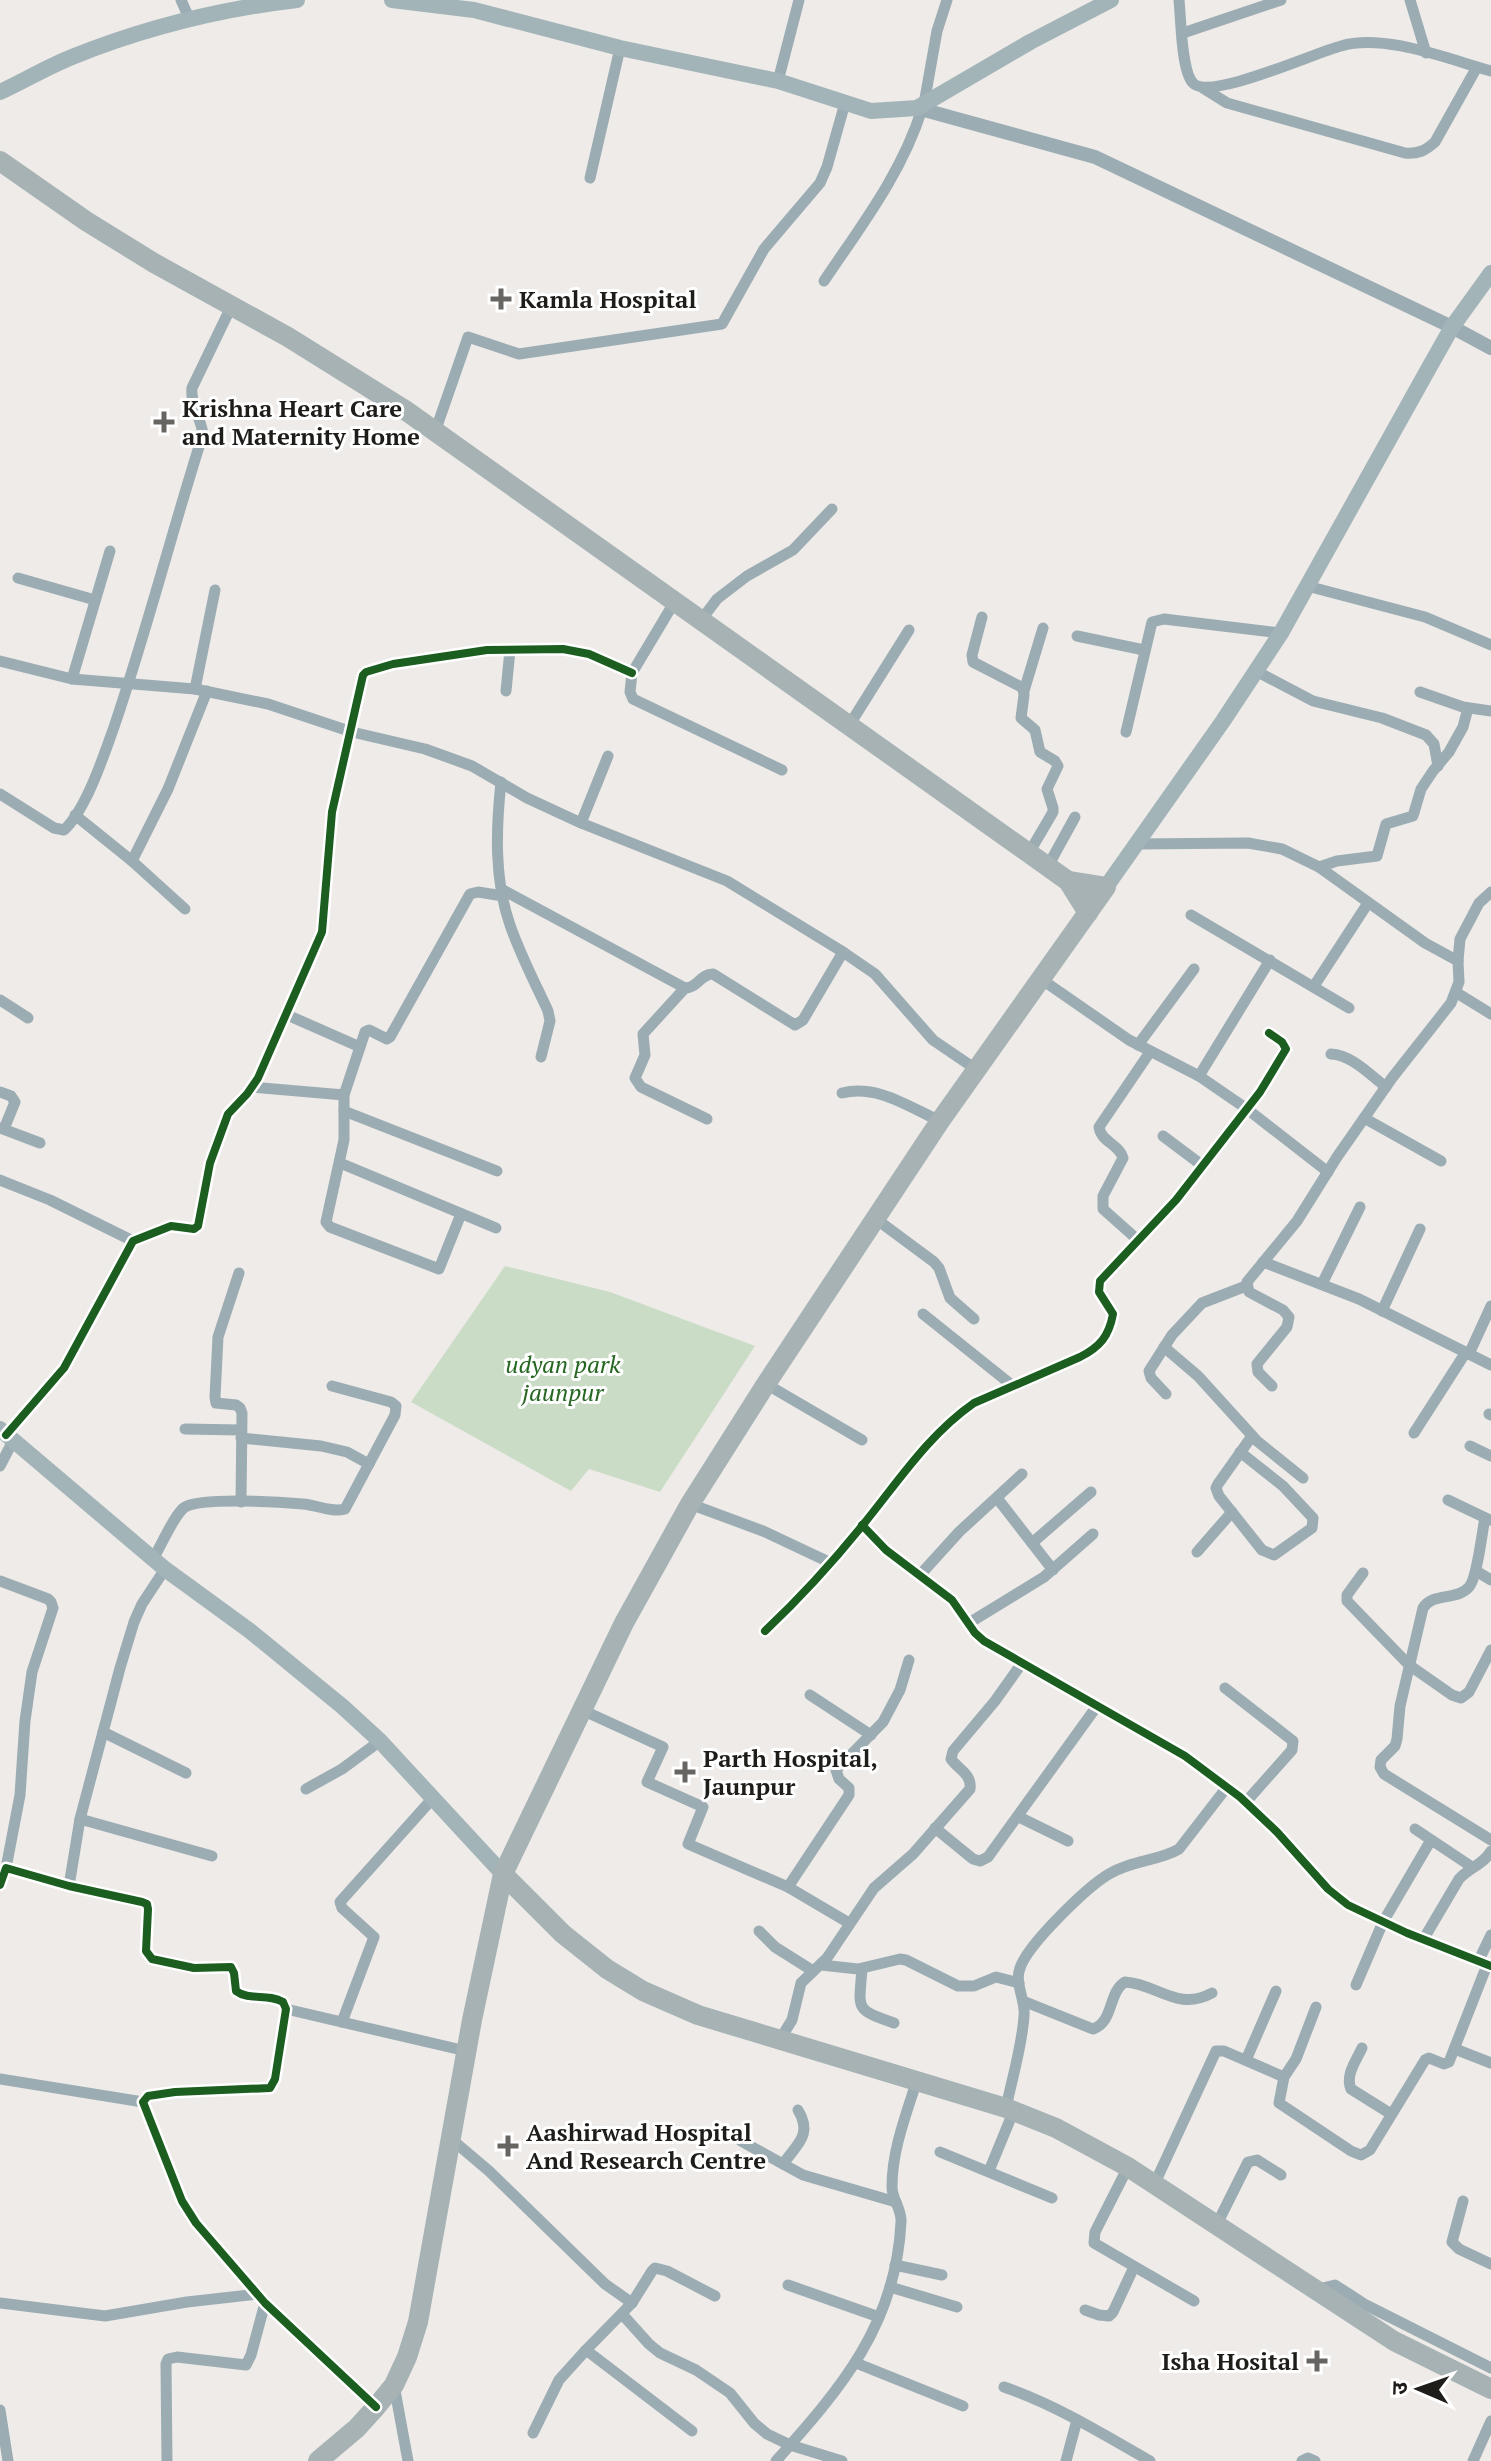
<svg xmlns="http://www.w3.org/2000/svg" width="1491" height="2461" font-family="'PT Serif','Noto Sans Devanagari',serif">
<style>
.green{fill:#cbdcc6}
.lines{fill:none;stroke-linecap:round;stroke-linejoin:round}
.minor{stroke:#9cacb3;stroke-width:11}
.tertiary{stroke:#9cacb3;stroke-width:14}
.secondary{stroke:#a3b4b8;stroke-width:16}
.trunk{stroke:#a6b2b4;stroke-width:20}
.cycleway-casing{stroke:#fff;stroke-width:13}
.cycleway{stroke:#1b5e20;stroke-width:8}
.poi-dot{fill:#676562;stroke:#fff;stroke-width:3}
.labels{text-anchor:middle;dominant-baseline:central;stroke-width:6;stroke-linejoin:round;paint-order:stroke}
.poi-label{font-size:24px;font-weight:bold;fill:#1f1d1a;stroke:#fff;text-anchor:start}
.park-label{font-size:24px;font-style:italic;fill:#256720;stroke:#fff}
</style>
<rect width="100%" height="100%" fill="#eeebe8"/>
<path class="green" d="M505 1266 610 1292 755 1346 660 1492 589 1469 571 1491 411 1402Z"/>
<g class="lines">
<g class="minor">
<path d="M181 0 189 18"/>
<path d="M1179 0C1181 17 1181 74 1194 84 1214 99 1314 53 1341 46 1384 33 1448 59 1491 71"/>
<path d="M1410 0 1426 53"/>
<path d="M1183 33 1281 0"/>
<path d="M778 81 799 0"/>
<path d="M1203 88 1227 103 1405 153C1418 154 1425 151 1435 142L1477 67"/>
<path d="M924 104 937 31 947 0"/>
<path d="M590 178 620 48"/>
<path d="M824 281C861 226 902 173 922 109"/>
<path d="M435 432 468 337 519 354 722 324 764 249 820 183 827 167 845 103"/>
<path d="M18 578 95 600"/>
<path d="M1307 586 1425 617 1491 645"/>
<path d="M675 601 632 673 630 692 633 699 782 770"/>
<path d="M982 617 972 655 973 662 1023 688 1024 695 1021 718 1035 730 1040 752 1055 761 1058 766 1047 789 1053 808V812L1029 853"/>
<path d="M702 619 717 599 747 576 793 550 832 509"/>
<path d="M1077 636 1144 650"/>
<path d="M0 661 72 679 195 689 268 704 352 732 425 749 472 766 527 798 581 823 727 881 843 952 875 974 933 1040 977 1070"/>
<path d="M1256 671 1313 701 1382 718 1426 735 1434 744 1438 766"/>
<path d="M72 679 110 551"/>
<path d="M195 689 215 590"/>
<path d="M506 691 510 650"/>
<path d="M1024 691 1043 628"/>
<path d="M1420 692 1463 707 1491 711"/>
<path d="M850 724 909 630"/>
<path d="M1126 732 1152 622 1164 619 1281 633"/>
<path d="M501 782C496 829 494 879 510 925 520 954 535 983 548 1011L550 1021 541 1057"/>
<path d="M0 794 54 828 64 830C86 810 104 755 114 727 147 630 172 531 203 434 201 418 190 404 192 388L232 305"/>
<path d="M75 815 132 861 185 909"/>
<path d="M581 823 608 756"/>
<path d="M1137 844 1248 843 1282 849 1319 867 1425 943 1458 961"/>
<path d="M132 861 168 789 207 691"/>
<path d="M1048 866 1075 817"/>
<path d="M1319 867 1337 861 1377 856 1386 824 1413 816 1421 789 1433 771 1449 752 1463 727 1468 708"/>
<path d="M503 890 685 988C698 988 700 974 713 974L795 1025 803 1020 843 952"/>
<path d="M1191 915 1349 1008"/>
<path d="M1041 979 1129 1040 1199 1076 1247 1109 1328 1172"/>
<path d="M1314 986 1368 903"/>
<path d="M685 988 643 1034 645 1055 635 1078 641 1087 707 1119"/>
<path d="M1457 993 1491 1014"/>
<path d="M0 1000 28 1018"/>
<path d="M285 1014 360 1047"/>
<path d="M1138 1045 1194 969"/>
<path d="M1331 1054C1352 1055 1370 1075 1386 1087"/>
<path d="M1199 1076 1270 960"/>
<path d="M252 1087 344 1095"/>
<path d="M0 1092 11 1096 15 1102 4 1129"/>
<path d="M842 1093C877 1084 909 1107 940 1121"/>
<path d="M344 1111 497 1171"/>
<path d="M1364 1118 1441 1161"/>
<path d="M0 1128 40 1143"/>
<path d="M1163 1136 1203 1166"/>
<path d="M340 1163 496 1228"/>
<path d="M0 1180 50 1200 133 1241"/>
<path d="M461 1214 439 1269 330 1227 326 1222 344 1140V1095L365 1032 369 1030 387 1039 390 1037 470 894 478 892 503 896"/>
<path d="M876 1219 934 1262 939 1268 950 1298 974 1319"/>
<path d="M1139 1241 1103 1209V1196L1123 1158C1119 1144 1101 1142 1099 1127L1150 1052"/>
<path d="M1263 1262 1359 1299 1491 1365"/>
<path d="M239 1273 218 1337 215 1397 216 1403 236 1405 240 1408 242 1413 241 1502"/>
<path d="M1322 1284 1360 1207"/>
<path d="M1382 1311 1420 1229"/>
<path d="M923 1314 1013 1386"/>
<path d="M1164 1347 1198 1376 1257 1441 1303 1478"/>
<path d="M1469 1354 1491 1306"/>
<path d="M766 1384 862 1440"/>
<path d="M1272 1386 1258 1372 1257 1364 1287 1327 1289 1317 1283 1310 1249 1292 1247 1282 1297 1221 1337 1157 1392 1078 1451 1003 1459 982 1458 961 1460 939 1479 903 1491 892"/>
<path d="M1166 1394 1151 1378 1149 1371 1172 1335 1202 1303 1246 1286"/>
<path d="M1489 1414 1491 1415"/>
<path d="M185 1429 240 1430"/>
<path d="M1414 1433 1466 1352"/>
<path d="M6 1435 64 1368 133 1241 171 1226 194 1229 198 1226 210 1163 228 1114 247 1094 258 1078 322 932 332 812 363 675 366 672 393 664 487 650 563 649 589 654 632 673"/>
<path d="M241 1438 321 1446 347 1452 369 1464"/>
<path d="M1470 1446 1491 1456"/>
<path d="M1240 1452 1283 1486 1313 1518 1312 1528 1274 1555 1262 1550 1219 1496 1216 1488 1218 1484 1252 1436"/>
<path d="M0 1466 13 1441"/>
<path d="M997 1498 1053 1570"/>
<path d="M1448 1500 1490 1520"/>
<path d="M690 1504 763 1531 831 1563"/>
<path d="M1485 1518C1482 1532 1477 1579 1469 1587 1457 1601 1433 1592 1423 1608L1400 1706 1397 1739 1395 1746 1381 1760 1380 1767 1384 1774 1491 1840"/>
<path d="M862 1525 886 1550 952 1600 975 1633 984 1641 1185 1756 1240 1797 1277 1832 1328 1889 1348 1905 1407 1933 1491 1966"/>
<path d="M1032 1543 1091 1492"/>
<path d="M1197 1552 1232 1512"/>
<path d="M153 1559C160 1548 175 1513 185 1507 202 1497 281 1502 303 1504 317 1505 332 1513 345 1509L395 1415 396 1406 391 1402 332 1386"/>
<path d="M1476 1571 1491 1580"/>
<path d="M1363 1573 1347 1595V1601L1409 1665 1452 1695 1461 1698 1469 1692 1491 1650"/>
<path d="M920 1575 959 1532 1022 1474"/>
<path d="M0 1581 48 1599 51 1602 53 1608 32 1672 25 1721 20 1795 6 1868"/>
<path d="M969 1623 1044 1577 1093 1534"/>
<path d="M765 1631C800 1598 832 1563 862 1526 898 1482 928 1435 974 1403L1080 1357C1100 1347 1109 1336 1113 1314L1099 1292 1100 1281 1176 1200 1260 1092 1286 1049 1282 1042 1269 1033"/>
<path d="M1225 1688 1293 1741 1292 1750 1245 1803"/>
<path d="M810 1695 871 1735"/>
<path d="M582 1710 663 1747 647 1782 703 1807 688 1844 788 1887 849 1923"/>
<path d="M103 1732 186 1773"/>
<path d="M306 1789 342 1769 380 1741"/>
<path d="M1019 1817 1068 1841"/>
<path d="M80 1819 212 1856"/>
<path d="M935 1828 973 1859 980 1861 988 1857 1097 1706"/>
<path d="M1415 1829 1472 1867"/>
<path d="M0 1885 6 1868 69 1886 142 1902 147 1904 148 1909 146 1951 152 1959 194 1968 231 1967 234 1973 236 1991C249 2001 268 1993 283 2002L286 2009 275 2079 270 2088 175 2092 148 2096 143 2102 182 2201 196 2223 265 2303 376 2407"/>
<path d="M69 1886 80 1819 120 1668 134 1622 142 1604 165 1569"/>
<path d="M788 1887 849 1795V1788L839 1779 836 1770 883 1722 900 1690 909 1660"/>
<path d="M759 1931 775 1947 813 1971"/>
<path d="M1423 1940 1459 1879C1470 1867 1483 1865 1491 1851"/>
<path d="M1478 1962 1491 1935"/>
<path d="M821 1965 858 1969 900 1959 906 1960 958 1986H974L996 1977 1019 1983"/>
<path d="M862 1969C859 2010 854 2009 894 2023"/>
<path d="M1356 1985 1383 1922 1431 1840"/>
<path d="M1023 2001 1093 2029C1114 2022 1108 1992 1125 1982 1158 1984 1177 2012 1212 1993"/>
<path d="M1316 2007 1296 2059 1284 2077 1279 2103 1351 2151 1361 2155 1370 2150 1425 2060 1429 2058 1444 2064 1449 2062 1487 1965"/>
<path d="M286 2009 466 2051"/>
<path d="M342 2022 374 1937 342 1908 340 1902 433 1798"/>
<path d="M779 2041 792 2020 801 1983 827 1958 874 1888 913 1854 970 1789C972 1774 959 1770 951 1759L953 1751 995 1701 1022 1663"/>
<path d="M1362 2048C1356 2061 1345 2075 1351 2089L1391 2114"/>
<path d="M1455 2049 1491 2063"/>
<path d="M1246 2060 1276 1991"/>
<path d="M0 2079 143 2102"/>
<path d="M1006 2108C1012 2078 1022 2047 1024 2016 1026 2000 1014 1984 1020 1968 1028 1944 1087 1887 1109 1874 1132 1860 1159 1861 1179 1849L1227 1787"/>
<path d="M450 2138 489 2171 605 2284 632 2303"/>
<path d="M741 2141 803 2175 896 2202"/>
<path d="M940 2152 1052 2198"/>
<path d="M783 2164C797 2144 813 2135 798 2110"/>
<path d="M1128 2167 1095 2232 1094 2243 1194 2301"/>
<path d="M989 2171 1014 2110"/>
<path d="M1154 2185 1216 2051H1224L1284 2077"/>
<path d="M1463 2201 1452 2242 1459 2249 1491 2264"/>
<path d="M1216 2226 1248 2162 1257 2160 1281 2175"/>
<path d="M895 2265 942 2275"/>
<path d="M788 2285 879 2317"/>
<path d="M890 2287 957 2307"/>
<path d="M1314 2290 1335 2285 1366 2305 1491 2368"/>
<path d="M0 2303 105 2316 187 2302 258 2294"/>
<path d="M1085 2310 1099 2315 1109 2316 1113 2312 1134 2267"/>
<path d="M622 2314 649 2344 660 2353 696 2370 730 2393 754 2423 767 2434 790 2445 842 2461"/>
<path d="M586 2350 692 2431"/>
<path d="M856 2363 963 2406"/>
<path d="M394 2385 408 2461"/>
<path d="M1004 2387C1056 2405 1103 2434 1150 2461"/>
<path d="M0 2410 8 2461"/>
<path d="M533 2433 559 2380 586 2350 632 2303 652 2271 655 2268 667 2271 715 2296"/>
<path d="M167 2461 166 2364 168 2359 177 2357 246 2365 251 2355 265 2303"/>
<path d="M776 2461C841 2388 896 2325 901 2222 902 2209 892 2200 892 2187 892 2150 906 2115 917 2080"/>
<path d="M1066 2461 1077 2420"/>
<path d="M1302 2461 1308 2458 1315 2461"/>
<path d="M1473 2461 1491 2421"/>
</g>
<path class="tertiary" d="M917 108 1095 157 1452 327 1491 348"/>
<g class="secondary">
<path d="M392 0 474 10 620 48 778 81 871 111 917 108 1030 42 1111 0"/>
<path d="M0 92C24 81 47 67 72 57 144 28 220 9 297 0"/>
<path d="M1106 887 1223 721 1281 633 1430 366 1452 327 1491 273"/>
<path d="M0 1429 165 1569 250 1631 343 1707 380 1741 503 1874"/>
</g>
<g class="trunk">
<path d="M0 161 86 221 154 263 288 337 405 410 1068 881 1088 913"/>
<path d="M503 1874 563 1934 607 1969 643 1991 698 2015 1006 2108 1056 2128 1128 2167 1394 2341 1491 2389"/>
<path d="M318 2461 357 2428 376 2407 394 2385 407 2357 418 2322 426 2277 472 2020 503 1874 624 1623 690 1504 766 1384 940 1121 1106 887 1068 881"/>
</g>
<defs>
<g id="cycleway">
<path d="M6 1435 64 1368 133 1241 171 1226 194 1229 198 1226 210 1163 228 1114 247 1094 258 1078 322 932 332 812 363 675 366 672 393 664 487 650 563 649 589 654 632 673"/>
<path d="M862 1525 886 1550 952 1600 975 1633 984 1641 1185 1756 1240 1797 1277 1832 1328 1889 1348 1905 1407 1933 1491 1966"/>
<path d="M765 1631C800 1598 832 1563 862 1526 898 1482 928 1435 974 1403L1080 1357C1100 1347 1109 1336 1113 1314L1099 1292 1100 1281 1176 1200 1260 1092 1286 1049 1282 1042 1269 1033"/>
<path d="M0 1885 6 1868 69 1886 142 1902 147 1904 148 1909 146 1951 152 1959 194 1968 231 1967 234 1973 236 1991C249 2001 268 1993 283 2002L286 2009 275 2079 270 2088 175 2092 148 2096 143 2102 182 2201 196 2223 265 2303 376 2407"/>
</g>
</defs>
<use href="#cycleway" class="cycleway-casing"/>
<use href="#cycleway" class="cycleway"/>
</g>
<g class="poi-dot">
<path d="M497 287h8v8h8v8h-8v8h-8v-8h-8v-8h8z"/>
<path d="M160 410h8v8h8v8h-8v8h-8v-8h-8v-8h8z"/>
<path d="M681 1760h8v8h8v8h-8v8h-8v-8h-8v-8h8z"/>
<path d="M504 2134h8v8h8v8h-8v8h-8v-8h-8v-8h8z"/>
<path d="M1313 2349h8v8h8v8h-8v8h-8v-8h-8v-8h8z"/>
</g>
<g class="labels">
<g class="poi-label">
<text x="519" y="299">Kamla Hospital</text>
<text x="182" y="408">Krishna Heart Care<tspan x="182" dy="28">and Maternity Home</tspan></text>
<text x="703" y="1758">Parth Hospital,<tspan x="703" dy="28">Jaunpur</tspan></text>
<text x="526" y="2132">Aashirwad Hospital<tspan x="526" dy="28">And Research Centre</tspan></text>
<text x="1299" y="2361" text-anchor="end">Isha Hosital</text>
</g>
<g class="park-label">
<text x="563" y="1364">udyan park<tspan x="563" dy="28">jaunpur</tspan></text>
</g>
</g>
<g transform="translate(1419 2389) rotate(272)" stroke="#ffffff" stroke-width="6" paint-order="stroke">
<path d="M0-6L14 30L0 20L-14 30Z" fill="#1f1d1a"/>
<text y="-12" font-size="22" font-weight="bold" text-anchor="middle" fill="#1f1d1a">उ</text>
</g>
</svg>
